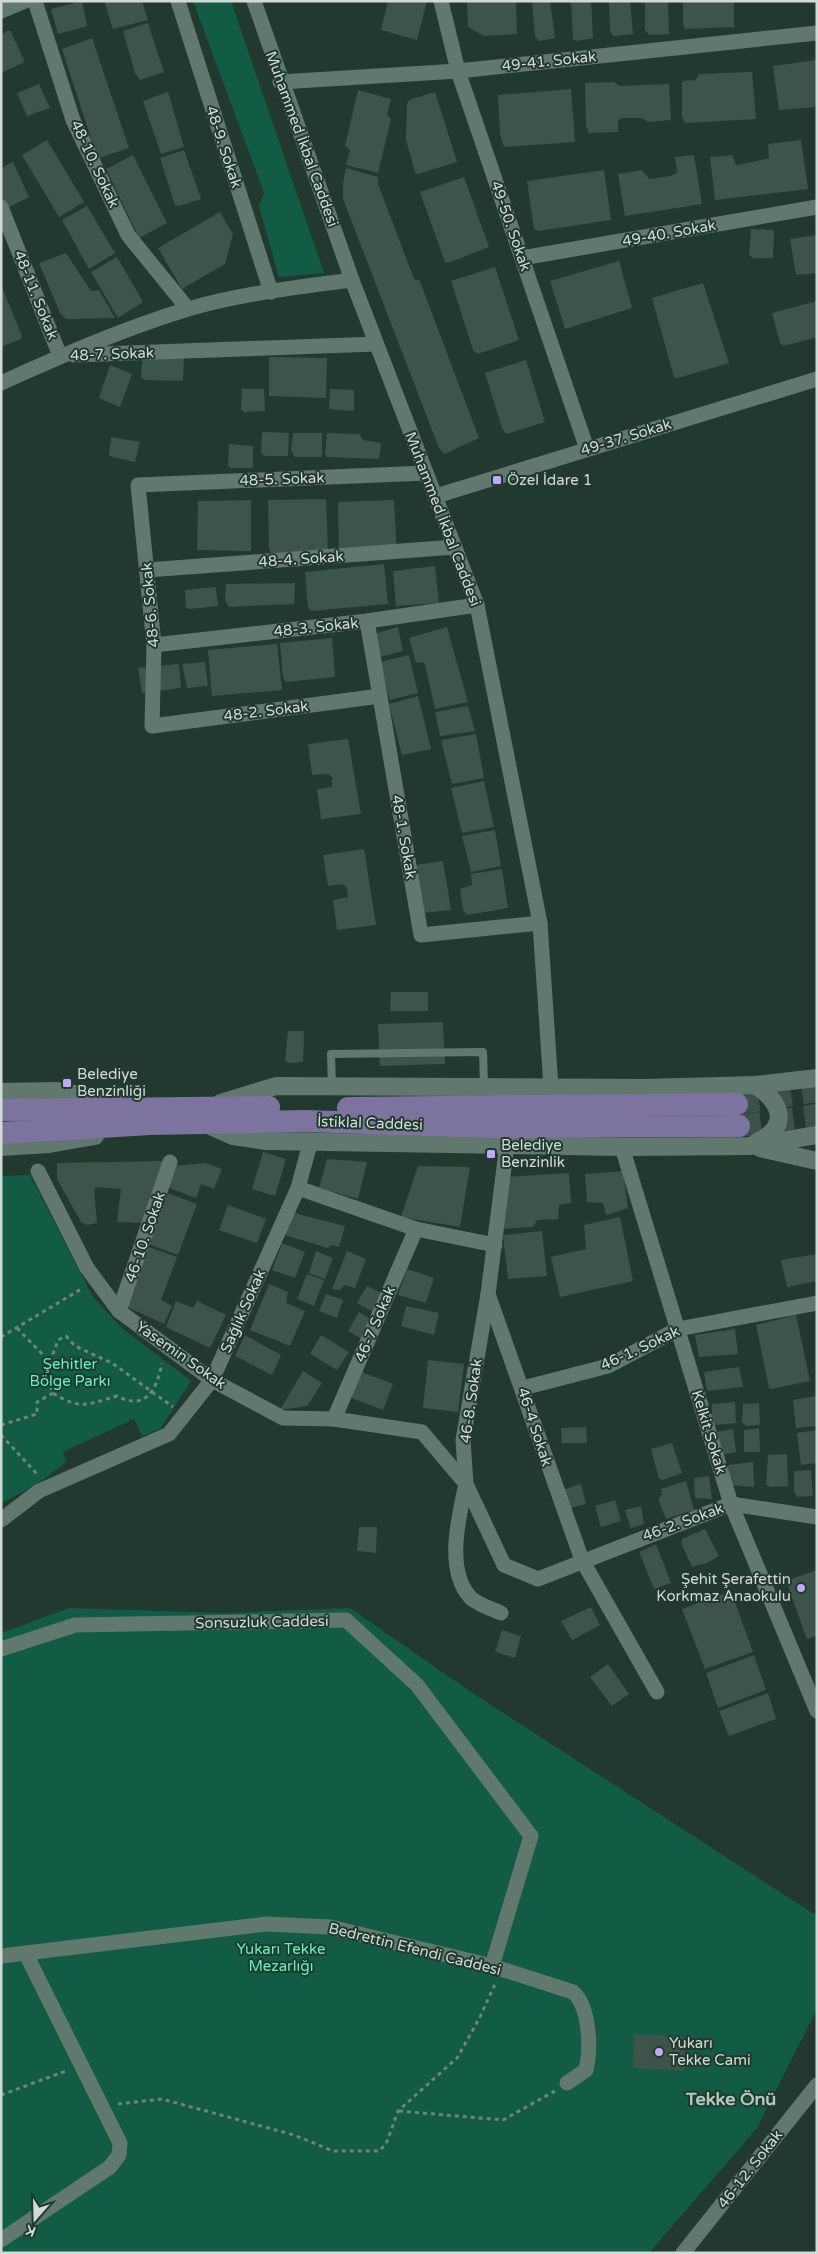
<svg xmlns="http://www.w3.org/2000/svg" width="818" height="2254" font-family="'Varela Round',sans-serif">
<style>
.green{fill:#125b45}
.building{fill:#3c544a}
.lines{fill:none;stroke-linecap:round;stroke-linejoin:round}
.primary-tunnel{stroke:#3c5149;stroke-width:22;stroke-dasharray:22 11;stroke-linecap:butt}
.path{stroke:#71847c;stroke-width:3;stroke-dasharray:4 4;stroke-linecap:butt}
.service{stroke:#60786e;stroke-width:8}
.minor{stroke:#60786e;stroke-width:15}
.tertiary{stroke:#60786e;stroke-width:18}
.primary{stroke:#7c749f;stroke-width:22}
.poi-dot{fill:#c2a7f2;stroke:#223930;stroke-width:2}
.labels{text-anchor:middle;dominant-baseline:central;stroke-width:4;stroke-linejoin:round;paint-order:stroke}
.street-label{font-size:15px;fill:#cfdcd6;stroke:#223930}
.poi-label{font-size:15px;fill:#cfdcd6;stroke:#223930;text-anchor:start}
.park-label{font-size:15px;fill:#5df3c2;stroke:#223930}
.quarter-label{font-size:18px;font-weight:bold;fill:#afcabe;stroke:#223930}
</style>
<rect width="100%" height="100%" fill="#223930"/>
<g class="green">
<path d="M193 1H231L324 273 279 277 259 206 264 193Z"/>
<path d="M30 1175 93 1297 123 1329 191 1381 160 1429 142 1436 134 1419 63 1452 66 1462 43 1480 1 1504V1176Z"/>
<path d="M69 1608 224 1613 350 1608 471 1692 817 1916V2009L757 2128 649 2253H1V1633Z"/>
</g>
<g class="building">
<path d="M82 1 87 26 58 34 51 9Z"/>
<path d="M104 1H142L148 20 113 29Z"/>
<path d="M388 1H427L417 40 381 30Z"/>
<path d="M467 1H516L517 34 484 36 468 27Z"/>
<path d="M532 1H550L555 38 539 41 535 37Z"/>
<path d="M571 1H591L593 38 576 41 573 39Z"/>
<path d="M609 1H630L633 34 613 36 610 31Z"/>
<path d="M645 1H668L669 34 649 35 645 30Z"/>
<path d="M683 1H734V27L685 29 683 24Z"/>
<path d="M148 23 164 72 140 80 135 73 123 31Z"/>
<path d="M10 30 25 62 1 73V34Z"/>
<path d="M92 38 129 148 99 158 96 154 62 49Z"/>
<path d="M817 60V101L814 107 779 110 773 66Z"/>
<path d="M752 72 756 119 685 123 682 116V81L696 80 699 74Z"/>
<path d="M614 82 619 86 669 84 671 120 648 122 642 118H621L618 122V132L589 133 586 126 585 83Z"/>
<path d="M39 84 50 108 27 116 17 93Z"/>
<path d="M571 89 575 142 504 147 500 134 498 95Z"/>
<path d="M358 90 391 99 387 115 391 119 378 173 346 165 350 150 345 146Z"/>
<path d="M168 92 184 147 161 154 143 101Z"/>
<path d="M435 92 457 162 418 174 415 172 406 140 407 104 409 100Z"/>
<path d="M47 140 84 202 59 217 22 155Z"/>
<path d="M801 140 808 189 715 200 710 157 732 155 736 165 753 162 769 158 768 144Z"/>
<path d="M184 150 201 199 179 206 175 205 160 158Z"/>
<path d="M133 155 167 223 139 238 106 169Z"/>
<path d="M694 155 702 204 625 216 618 174 642 170 649 179 670 176 677 173 675 157Z"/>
<path d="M13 162 29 197 5 209 1 201V168Z"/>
<path d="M346 168 378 177V184L414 279 419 280 421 284 479 438 444 454 439 448 343 199V183Z"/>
<path d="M604 170 611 220 538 231 534 229 527 181Z"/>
<path d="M464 177 489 247 448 263 445 262 420 192Z"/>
<path d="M87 206 115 253 89 269 62 220Z"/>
<path d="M220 212 233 234 225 264 182 289 158 248Z"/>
<path d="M751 229 774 230 773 258H753L749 255Z"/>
<path d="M817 235V273L796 275 790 239Z"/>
<path d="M66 253 91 291 99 290 115 318 66 319 60 313 39 263Z"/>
<path d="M117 257 143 302 118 318 91 272Z"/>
<path d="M619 261 632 308 565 329 550 281Z"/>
<path d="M495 267 519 340 477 354 473 350 451 281Z"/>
<path d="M703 283 729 363 678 378 674 377 652 298Z"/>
<path d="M1 285 22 336 21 339 1 347Z"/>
<path d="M817 301V337L784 346 780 343 772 313Z"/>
<path d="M143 352 184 355 183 381 144 380 141 377Z"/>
<path d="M269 357 327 358 326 398 269 396Z"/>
<path d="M526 360 545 422 506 434 502 428 485 373Z"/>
<path d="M110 365 132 374 120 407 99 398Z"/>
<path d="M242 389H264L265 411 244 412 241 410Z"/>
<path d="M330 389 354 390V411L329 409Z"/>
<path d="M262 432 289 433 288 456H265L261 453Z"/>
<path d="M293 433H322V457H295L291 450Z"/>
<path d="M327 433 359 434 363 440 381 443 379 459 328 457 325 455Z"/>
<path d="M111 437 140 442 135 462 109 456Z"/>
<path d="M229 444 253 446V468H231L228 466Z"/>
<path d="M326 499 328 552 272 555 269 549 268 500Z"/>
<path d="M251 500V551L197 550 198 501Z"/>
<path d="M394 500 397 554 339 555 338 502Z"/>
<path d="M384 564 388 604 311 611 308 607 305 572Z"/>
<path d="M435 566 439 603 396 606 393 571Z"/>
<path d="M295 583 294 604 229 607 225 600 226 584Z"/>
<path d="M216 587 218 606 189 609 186 607 185 590Z"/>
<path d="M398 627 403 651 377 658 370 635Z"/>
<path d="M447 627 468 702 435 709 425 665 423 662 416 663 409 638Z"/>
<path d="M332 638 335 677 286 682 283 677 280 643Z"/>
<path d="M277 644 282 690 212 696 208 650Z"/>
<path d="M409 655 418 693 390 700 379 662Z"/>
<path d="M205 662 208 686 187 688 182 664Z"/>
<path d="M179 664 181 688 142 693 138 668Z"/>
<path d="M418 696 431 749 402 755 389 704Z"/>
<path d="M468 706 475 731 440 736 435 712Z"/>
<path d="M476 734 484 778 452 784 441 740Z"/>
<path d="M348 739 361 814 321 819 317 789 332 787V778L329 774 312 775 308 744Z"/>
<path d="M484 781 494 827 462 833 451 788Z"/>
<path d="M495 830 501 866 471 872 462 836Z"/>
<path d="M364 849 376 925 337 930 333 900 348 897 347 888 343 884 328 886 323 855Z"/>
<path d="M443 861 451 910 422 913 416 865Z"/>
<path d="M502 869 508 908 467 915 463 910 460 889 472 885 471 874Z"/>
<path d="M391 992H428V1011H390Z"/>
<path d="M443 1022 445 1064 380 1066 378 1024Z"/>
<path d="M288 1031H304L303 1062 289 1063 285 1060Z"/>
<path d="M263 1152 286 1159 275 1196 252 1189Z"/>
<path d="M327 1159 367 1162 358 1199 319 1188Z"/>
<path d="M164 1161 142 1223 117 1222 121 1189 98 1187 94 1189 97 1223 87 1225 81 1222 57 1179V1163Z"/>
<path d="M205 1163 222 1169 214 1189 201 1184 196 1198 167 1187 175 1166Z"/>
<path d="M418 1166 470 1167 460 1227 401 1217Z"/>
<path d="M623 1171 628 1208 606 1215 603 1203 587 1202 585 1174Z"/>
<path d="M569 1173 571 1203 559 1205 558 1219 537 1220 533 1227 498 1229 504 1177Z"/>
<path d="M168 1193 197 1204 178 1255 148 1244Z"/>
<path d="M228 1205 266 1219 257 1243 219 1230Z"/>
<path d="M290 1212 345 1226 339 1247 332 1245 328 1248 285 1235Z"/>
<path d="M620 1217 633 1281 560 1297 551 1257 586 1249 584 1225Z"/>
<path d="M542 1231 547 1276 508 1279 503 1235Z"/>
<path d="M282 1243 305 1252 295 1278 272 1270Z"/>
<path d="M146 1246 177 1257 161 1300 172 1306 164 1324 123 1305Z"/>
<path d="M316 1251 333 1258 325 1279 309 1273Z"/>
<path d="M347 1251 366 1259 355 1288 344 1285 340 1290 332 1289Z"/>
<path d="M817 1254V1281L787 1287 781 1260Z"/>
<path d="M407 1269 434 1278 426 1303 398 1295Z"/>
<path d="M307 1274 324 1280 314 1306 297 1299Z"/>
<path d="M269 1284 288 1292 286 1303 305 1311 290 1346 250 1330Z"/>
<path d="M367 1286 383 1294 373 1312 357 1303Z"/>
<path d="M326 1294 343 1300 337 1318 319 1311Z"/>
<path d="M176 1301 193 1308 197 1301 226 1315 210 1348 166 1327Z"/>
<path d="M406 1306 439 1313 434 1335 401 1326Z"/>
<path d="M359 1312 372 1320 362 1339 348 1331Z"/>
<path d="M796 1315 810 1381 771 1389 769 1388 756 1325Z"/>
<path d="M735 1329 738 1354 699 1357 695 1335Z"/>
<path d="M245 1335 281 1355 272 1375 235 1356Z"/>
<path d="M321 1335 349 1352 337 1370 310 1354Z"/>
<path d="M428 1360 464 1364 458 1412 423 1408Z"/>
<path d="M739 1367 743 1387 707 1391 704 1372Z"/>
<path d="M303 1371 322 1383 307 1406 280 1410Z"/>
<path d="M359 1371 393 1384 383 1410 349 1397Z"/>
<path d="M817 1396V1426L796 1428 793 1400Z"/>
<path d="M735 1402 736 1423 715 1425 712 1421V1404Z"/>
<path d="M759 1403 760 1425 746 1426 742 1422 743 1404Z"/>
<path d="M586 1427 587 1443H562L561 1428Z"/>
<path d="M759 1428 760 1452H744V1430Z"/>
<path d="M733 1429 736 1452 721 1455 717 1432Z"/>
<path d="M817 1430V1463L801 1465 797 1433Z"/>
<path d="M672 1443 682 1473 663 1480 659 1479 651 1449Z"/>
<path d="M787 1454 788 1486 770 1487 766 1484 768 1455Z"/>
<path d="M753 1462 754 1487 728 1485V1465Z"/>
<path d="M811 1470 813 1496 798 1497 794 1492V1471Z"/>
<path d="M709 1476 712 1499 695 1498 694 1478Z"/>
<path d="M686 1481 694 1510 666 1519 658 1499 662 1495 661 1489Z"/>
<path d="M581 1484 586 1504 566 1509 559 1491Z"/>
<path d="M615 1500 621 1521 601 1527 595 1506Z"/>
<path d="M641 1506 644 1524 631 1528 625 1510Z"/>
<path d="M359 1527H377L376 1553 357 1551Z"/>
<path d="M705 1529 719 1556 707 1563 692 1567 682 1545V1539Z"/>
<path d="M656 1544 671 1583 654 1589 639 1552Z"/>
<path d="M817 1570V1636L807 1639 786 1581Z"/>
<path d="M731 1591 753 1652 705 1669 682 1609Z"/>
<path d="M591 1607 600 1625 572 1640 561 1621Z"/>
<path d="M502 1630 521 1636 515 1658 495 1652Z"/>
<path d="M754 1655 766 1690 718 1708 706 1673Z"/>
<path d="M608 1664 629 1694 612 1706 590 1677Z"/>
<path d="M768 1693 776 1719 729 1736 719 1711Z"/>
<path d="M634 2034 686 2037 684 2071 633 2068Z"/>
</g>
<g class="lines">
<g class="primary-tunnel">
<path d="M737 1104 817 1091"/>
<path d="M739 1126 817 1115"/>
</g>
<g class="path">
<path d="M17 1328 50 1362 47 1377 53 1393C81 1411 88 1404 117 1396 147 1412 157 1388 162 1363"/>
<path d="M1 1337 83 1288"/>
<path d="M50 1362 58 1340 66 1336 75 1346 112 1363 173 1407"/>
<path d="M1 1425 37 1414V1402L53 1393"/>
<path d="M1 1435 38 1475"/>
<path d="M1 2095 66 2071"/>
<path d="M118 2104 162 2099 294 2135 333 2151H379L386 2144 398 2111 457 2058 479 2019 496 1982"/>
<path d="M399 2111 503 2120 555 2091"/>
</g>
<path class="service" d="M332 1086 331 1054 483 1052 484 1085"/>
<g class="minor">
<path d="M35 1 73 120 128 235 188 309"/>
<path d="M178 1 271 292"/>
<path d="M254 1 352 280 477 605 540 923 551 1087"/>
<path d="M441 1 458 71 587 449"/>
<path d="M1 11 25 1"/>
<path d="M280 82 458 71 817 33"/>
<path d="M1 207 60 356"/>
<path d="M522 258 817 207"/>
<path d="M74 355 376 344"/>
<path d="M1 383C60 356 125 328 188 309 240 294 297 287 352 280"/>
<path d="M436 496 817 379"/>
<path d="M147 570 455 547"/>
<path d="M367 621 421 935 540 923"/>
<path d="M154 645 367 621 477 605"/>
<path d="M380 696 152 726 154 645 138 485 426 473"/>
<path d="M507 1144 488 1294 582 1560 657 1692"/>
<path d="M622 1147 731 1504 817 1711"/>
<path d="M38 1171 87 1268 119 1311 212 1380 283 1418 334 1419 422 1432 466 1484C459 1516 445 1569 470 1597 476 1604 492 1609 501 1613"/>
<path d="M298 1188 416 1229 495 1245"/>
<path d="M488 1294 463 1440 466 1484 504 1565 538 1579 731 1504 817 1517"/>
<path d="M119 1311 170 1162"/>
<path d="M523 1388 608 1366 678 1329 817 1303"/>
<path d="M334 1419 416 1229"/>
<path d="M1 1520 39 1491 169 1434 212 1380 298 1188 311 1140"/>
<path d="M1 1649 75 1625 346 1620 417 1685 531 1836 492 1966"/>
<path d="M1 1956 266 1924 330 1927 492 1966 573 1992C590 2007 591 2049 586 2070L567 2083"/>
<path d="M1 2240 110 2167 119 2155 120 2143 26 1954"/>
<path d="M683 2253 817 2085"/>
</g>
<g class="tertiary">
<path d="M755 1085C781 1102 791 1126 757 1142"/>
<path d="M1 1092 55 1091 129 1103"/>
<path d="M220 1103 276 1086 644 1088 755 1085 817 1078"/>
<path d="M206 1124 233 1136 267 1141 622 1147 750 1146 817 1135"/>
<path d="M1 1147 49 1144 95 1136"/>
<path d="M760 1148 817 1161"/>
</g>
<g class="primary">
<path d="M348 1108 737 1104"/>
<path d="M1 1110 269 1107"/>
<path d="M1 1133 150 1124 304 1121 494 1127 739 1126"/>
</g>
</g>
<g class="poi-dot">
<rect x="492" y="475" width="10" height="10" rx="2.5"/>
<rect x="62" y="1078" width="10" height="10" rx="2.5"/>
<rect x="486" y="1149" width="10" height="10" rx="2.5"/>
<circle cx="801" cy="1588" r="5"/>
<circle cx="659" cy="2052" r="5"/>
</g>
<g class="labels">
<g class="street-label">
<text transform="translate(549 61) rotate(-6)">49-41. Sokak</text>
<text transform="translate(302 139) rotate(70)">Muhammed İkbal Caddesi</text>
<text transform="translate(224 147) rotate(72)">48-9. Sokak</text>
<text transform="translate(95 164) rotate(65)">48-10. Sokak</text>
<text transform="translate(511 226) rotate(71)">49-50. Sokak</text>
<text transform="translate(669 233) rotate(-10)">49-40. Sokak</text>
<text transform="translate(36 295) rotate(68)">48-11. Sokak</text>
<text transform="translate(112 354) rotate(-2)">48-7. Sokak</text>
<text transform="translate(626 437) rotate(-17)">49-37. Sokak</text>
<text transform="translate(282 479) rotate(-2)">48-5. Sokak</text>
<text transform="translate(443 519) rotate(69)">Muhammed İkbal Caddesi</text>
<text transform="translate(301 559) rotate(-4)">48-4. Sokak</text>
<text transform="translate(150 605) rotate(-95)">48-6. Sokak</text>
<text transform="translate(316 627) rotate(-6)">48-3. Sokak</text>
<text transform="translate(266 711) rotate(-7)">48-2. Sokak</text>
<text transform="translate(404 837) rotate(80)">48-1. Sokak</text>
<text transform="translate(370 1123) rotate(2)">İstiklal Caddesi</text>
<text transform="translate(145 1237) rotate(-71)">46-10. Sokak</text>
<text transform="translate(243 1311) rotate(-66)">Sağlık Sokak</text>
<text transform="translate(375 1324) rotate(-67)">46-7 Sokak</text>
<text transform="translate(640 1348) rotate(-25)">46-1. Sokak</text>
<text transform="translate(181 1355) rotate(35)">Yasemin Sokak</text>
<text transform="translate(471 1401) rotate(-82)">46-8. Sokak</text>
<text transform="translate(535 1427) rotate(72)">46-4 Sokak</text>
<text transform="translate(709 1432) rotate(73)">Kelkit Sokak</text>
<text transform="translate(683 1522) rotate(-20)">46-2. Sokak</text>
<text transform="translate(262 1622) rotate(-1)">Sonsuzluk Caddesi</text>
<text transform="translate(415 1949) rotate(14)">Bedrettin Efendi Caddesi</text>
<text transform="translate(750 2169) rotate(-52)">46-12. Sokak</text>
</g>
<g class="poi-label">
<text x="507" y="480">Özel İdare 1</text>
<text x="77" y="1074">Belediye<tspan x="77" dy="17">Benzinliği</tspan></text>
<text x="501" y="1145">Belediye<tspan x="501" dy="17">Benzinlik</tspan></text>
<text x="791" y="1579" text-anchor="end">Şehit Şerafettin<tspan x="791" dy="17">Korkmaz Anaokulu</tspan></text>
<text x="669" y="2043">Yukarı<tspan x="669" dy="17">Tekke Cami</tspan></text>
</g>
<g class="park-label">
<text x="70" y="1364">Şehitler<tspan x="70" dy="17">Bölge Parkı</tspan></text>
<text x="281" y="1949">Yukarı Tekke<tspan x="281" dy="17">Mezarlığı</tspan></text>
</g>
<g class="quarter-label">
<text x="731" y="2099">Tekke Önü</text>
</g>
</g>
<rect width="818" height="2254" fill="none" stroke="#cfdcd6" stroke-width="5"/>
<g transform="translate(35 2219) rotate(200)" stroke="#223930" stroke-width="4" paint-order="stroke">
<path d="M0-4L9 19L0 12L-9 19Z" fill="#cfdcd6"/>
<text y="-8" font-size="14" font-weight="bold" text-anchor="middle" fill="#cfdcd6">K</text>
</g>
</svg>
